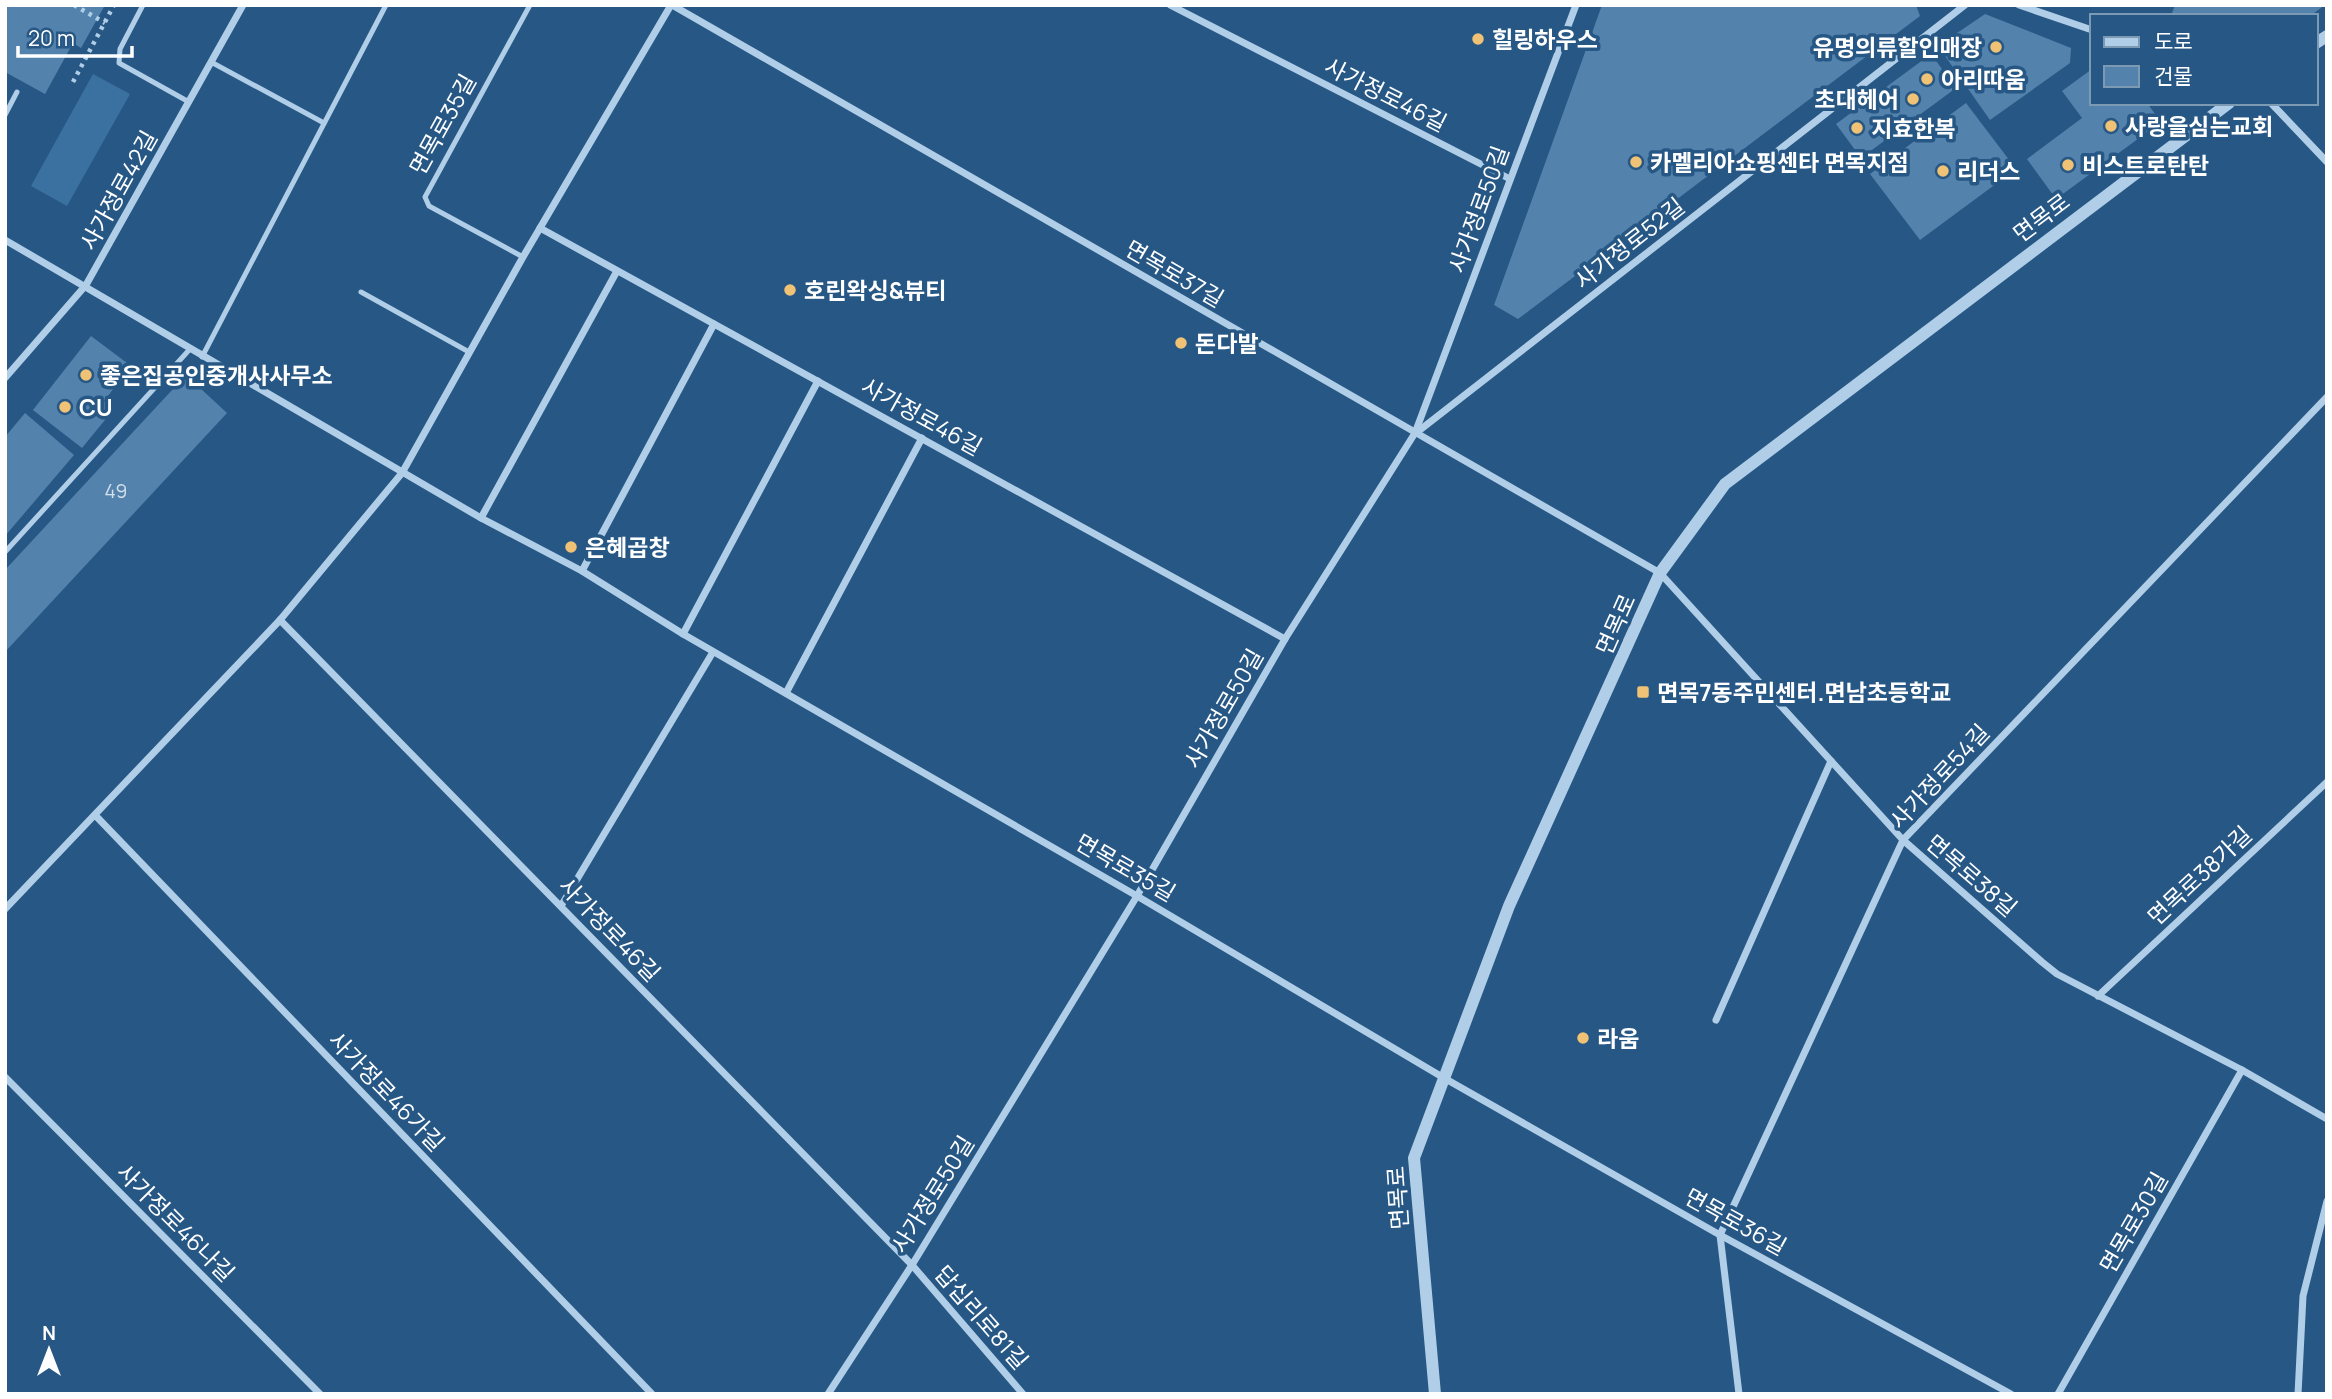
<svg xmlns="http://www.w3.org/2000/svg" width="2332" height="1399" font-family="Manrope,'Noto Sans KR',sans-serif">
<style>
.green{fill:#3b71a0}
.building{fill:#5383ad}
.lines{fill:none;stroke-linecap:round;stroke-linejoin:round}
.path{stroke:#b0cee7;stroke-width:4.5;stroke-dasharray:3.5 5;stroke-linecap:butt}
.service{stroke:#b0cee7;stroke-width:5}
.minor{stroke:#b0cee7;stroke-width:7}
.tertiary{stroke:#b0cee7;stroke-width:12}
.poi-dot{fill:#f0c275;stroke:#275784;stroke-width:2.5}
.labels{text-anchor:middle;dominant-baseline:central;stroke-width:7;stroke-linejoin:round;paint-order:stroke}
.number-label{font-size:19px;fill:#d4e0ea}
.poi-label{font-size:23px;font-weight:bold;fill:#fff;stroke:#275784;text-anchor:start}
.street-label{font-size:23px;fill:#fff;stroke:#275784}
</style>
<rect width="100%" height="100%" fill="#275784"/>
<path class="green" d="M93 74 130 94 67 206 31 186Z"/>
<g class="building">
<path d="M5 5H105L81 48 73 43 45 94 5 72Z"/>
<path d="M1602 5H1916L1920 16 1518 319 1494 305Z"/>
<path d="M2175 5H2325L2310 16H2171Z"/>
<path d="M1985 14 2071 48 2070 63 1990 120 1938 46Z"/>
<path d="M1931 54 1956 88 1861 158 1836 124Z"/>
<path d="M2092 69V103H2147L2161 122 2056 199 2027 159 2082 118 2062 91Z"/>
<path d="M1966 103 2016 169 1920 240 1870 174Z"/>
<path d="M91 336 131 366 104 401 114 409 82 448 33 410Z"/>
<path d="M186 375 227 413 5 652V570Z"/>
<path d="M25 413 74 455 5 536V437Z"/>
</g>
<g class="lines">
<g class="path">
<path d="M74 5 105 23"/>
<path d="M73 82 114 5"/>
</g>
<g class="service">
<path d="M143 5 120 49 119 63 189 102"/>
<path d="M211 62 324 123"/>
<path d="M5 115 17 92"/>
<path d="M523 257 429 206 425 197 530 5"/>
<path d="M361 292 469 352"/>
<path d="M202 357 386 5"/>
<path d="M5 552 190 349"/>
</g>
<g class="minor">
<path d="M672 5 1660 573 1903 840 2042 962 2057 974 2242 1070 2327 1119"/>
<path d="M1170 5 1510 179"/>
<path d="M2019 5 2092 30"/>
<path d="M2271 103 2327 162"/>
<path d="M540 228 1285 639"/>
<path d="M5 240 481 518 582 571 683 634 1137 896 1444 1078 1720 1235 2011 1394"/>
<path d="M5 378 86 285 243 5"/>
<path d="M1416 433 1965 5"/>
<path d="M481 518 617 271"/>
<path d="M582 571 714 324"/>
<path d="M280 620 912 1265 1023 1394"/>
<path d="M683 634 818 381"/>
<path d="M786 693 922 438"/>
<path d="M95 815 652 1394"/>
<path d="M561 906 713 652"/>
<path d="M5 909 280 620 402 473 523 257 671 5"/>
<path d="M2098 996 2327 782"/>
<path d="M1716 1020 1831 761"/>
<path d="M5 1077 320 1394"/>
<path d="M828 1394 912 1265 1137 896 1285 639 1415 433 1576 5"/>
<path d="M1739 1394 1720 1235 1903 840 2327 397"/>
<path d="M2058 1394 2242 1070"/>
<path d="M2298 1394 2303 1296 2327 1201"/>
</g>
<g class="tertiary">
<path d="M2316 43 2327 36"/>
<path d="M1435 1394 1414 1158 1509 906 1660 573 1725 484 2229 103"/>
</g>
</g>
<g class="poi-dot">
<circle cx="1478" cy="39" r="7"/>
<circle cx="1996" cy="47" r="7"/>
<circle cx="1927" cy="79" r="7"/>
<circle cx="1913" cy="99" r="7"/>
<circle cx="2111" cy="126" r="7"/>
<circle cx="1857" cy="128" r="7"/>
<circle cx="1636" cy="162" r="7"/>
<circle cx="2068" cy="165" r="7"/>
<circle cx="1943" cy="171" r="7"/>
<circle cx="790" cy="290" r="7"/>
<circle cx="1181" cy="343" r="7"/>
<circle cx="86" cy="375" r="7"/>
<circle cx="65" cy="407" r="7"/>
<circle cx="571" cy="547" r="7"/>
<rect x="1636" y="685" width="14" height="14" rx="3.5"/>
<circle cx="1583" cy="1038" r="7"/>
</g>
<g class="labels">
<g class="number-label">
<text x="116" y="491">49</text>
</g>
<g class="poi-label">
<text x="1492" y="39">힐링하우스</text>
<text x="1982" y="47" text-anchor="end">유명의류할인매장</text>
<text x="1941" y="79">아리따움</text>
<text x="1899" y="99" text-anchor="end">초대헤어</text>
<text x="2125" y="126">사랑을심는교회</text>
<text x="1871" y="128">지효한복</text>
<text x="1650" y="162">카멜리아쇼핑센타 면목지점</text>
<text x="2082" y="165">비스트로탄탄</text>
<text x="1957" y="171">리더스</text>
<text x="804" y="290">호린왁싱&amp;뷰티</text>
<text x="1195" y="343">돈다발</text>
<text x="100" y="375">좋은집공인중개사사무소</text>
<text x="79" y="407">CU</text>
<text x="585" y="547">은혜곱창</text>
<text x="1657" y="692">면목7동주민센터.면남초등학교</text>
<text x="1597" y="1038">라움</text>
</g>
<g class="street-label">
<text transform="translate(1386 94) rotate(27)">사가정로46길</text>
<text transform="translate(442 124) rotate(-61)">면목로35길</text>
<text transform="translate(118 190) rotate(-61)">사가정로42길</text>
<text transform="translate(1478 209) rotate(-70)">사가정로50길</text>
<text transform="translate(2041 217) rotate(-37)">면목로</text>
<text transform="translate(1629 243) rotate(-38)">사가정로52길</text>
<text transform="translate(1175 273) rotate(30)">면목로37길</text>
<text transform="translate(922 416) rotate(29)">사가정로46길</text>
<text transform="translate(1615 624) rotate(-66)">면목로</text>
<text transform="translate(1223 708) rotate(-60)">사가정로50길</text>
<text transform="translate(1939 776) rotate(-47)">사가정로54길</text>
<text transform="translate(1126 867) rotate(30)">면목로35길</text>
<text transform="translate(1972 875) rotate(41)">면목로38길</text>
<text transform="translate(2199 875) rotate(-43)">면목로38가길</text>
<text transform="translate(610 929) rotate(46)">사가정로46길</text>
<text transform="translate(387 1091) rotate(46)">사가정로46가길</text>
<text transform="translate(932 1194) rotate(-58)">사가정로50길</text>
<text transform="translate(1397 1198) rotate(-94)">면목로</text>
<text transform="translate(1736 1221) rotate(29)">면목로36길</text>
<text transform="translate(176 1222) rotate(45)">사가정로46나길</text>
<text transform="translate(2133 1222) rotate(-60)">면목로30길</text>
<text transform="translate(982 1317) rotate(49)">답십리로81길</text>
</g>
</g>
<rect width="2332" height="1399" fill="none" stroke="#ffffff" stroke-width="14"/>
<rect x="2090" y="14" width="228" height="91" fill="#275784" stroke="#7d9ab5" stroke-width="2"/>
<rect x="2104" y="37" width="35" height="10" fill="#b0cee7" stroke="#7d9ab5" stroke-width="2"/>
<text x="2154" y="49" font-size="21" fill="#ffffff">도로</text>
<rect x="2104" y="66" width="35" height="21" fill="#5383ad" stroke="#7d9ab5" stroke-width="2"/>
<text x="2154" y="84" font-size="21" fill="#ffffff">건물</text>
<g transform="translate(49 1350)" stroke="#275784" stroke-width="5" paint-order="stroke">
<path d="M0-5L12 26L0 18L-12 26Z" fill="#ffffff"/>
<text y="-10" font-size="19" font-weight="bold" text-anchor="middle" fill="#ffffff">N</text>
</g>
<path d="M18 46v10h114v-10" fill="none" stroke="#ffffff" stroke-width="3.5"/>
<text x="28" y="46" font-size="21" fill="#ffffff" stroke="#275784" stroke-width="5" paint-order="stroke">20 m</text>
</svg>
